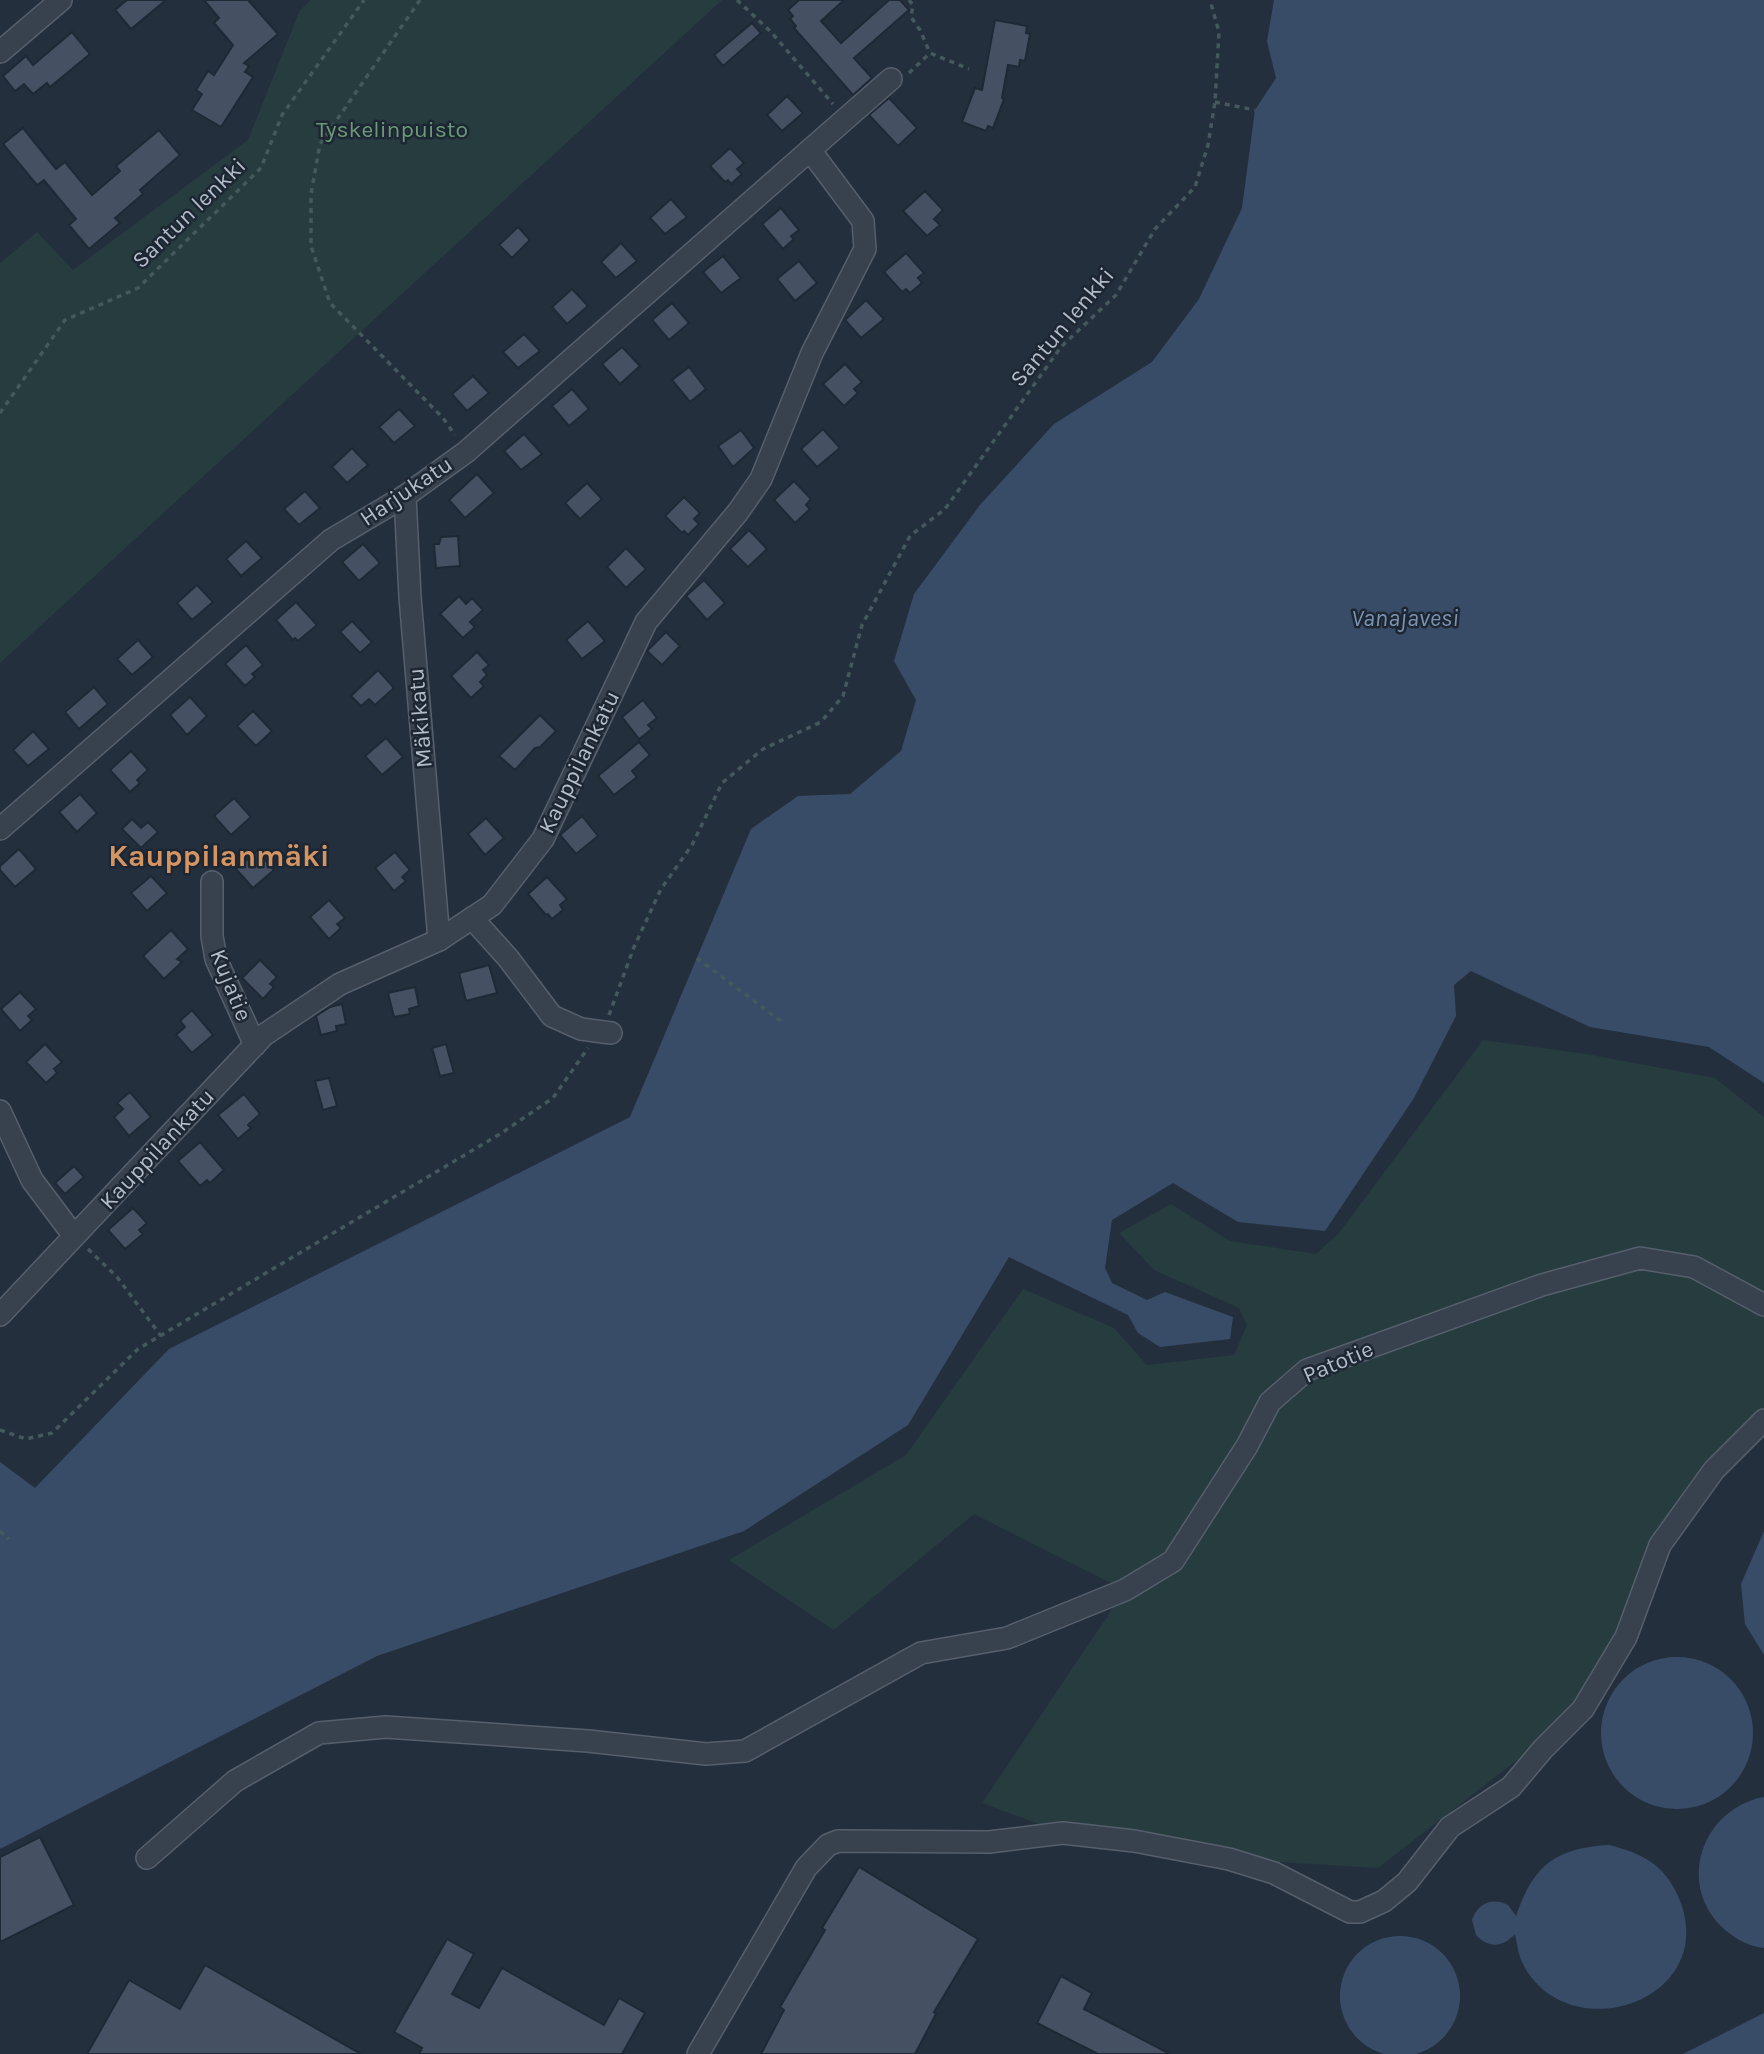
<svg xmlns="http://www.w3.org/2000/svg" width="1764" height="2054" font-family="Karla,sans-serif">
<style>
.green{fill:#263c3f}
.water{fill:#394c67}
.building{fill:#455162;stroke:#1f2835;stroke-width:2}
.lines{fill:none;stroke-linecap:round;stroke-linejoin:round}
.minor-casing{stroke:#565f6c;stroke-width:24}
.path{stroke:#44595c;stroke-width:3.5;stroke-dasharray:5 5;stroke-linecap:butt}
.minor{stroke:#38414e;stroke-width:21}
.labels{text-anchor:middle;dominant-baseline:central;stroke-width:5;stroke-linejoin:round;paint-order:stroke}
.park-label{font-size:23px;fill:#6b9a76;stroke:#1d2633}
.street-label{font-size:23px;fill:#b4bcc9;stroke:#1d2633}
.water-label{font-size:24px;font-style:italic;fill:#7c92b1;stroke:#1d2633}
.district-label{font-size:30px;font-weight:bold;fill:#d59563;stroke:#1d2633}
</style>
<rect width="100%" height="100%" fill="#242f3e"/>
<g class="green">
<path d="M311 0H722L0 663V263L37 232 73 270 248 140 300 10Z"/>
<path d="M1483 1040 1586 1054 1715 1078 1764 1117V1431L1661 1545 1583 1709 1378 1868 1229 1859 1063 1833 982 1803 1125 1590 974 1514 834 1630 729 1560 906 1455 1023 1289 1114 1328 1147 1365 1234 1355 1247 1325 1239 1308 1154 1270 1119 1233 1171 1204 1230 1241 1316 1254 1339 1233Z"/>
</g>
<g class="water">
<path d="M1274 0H1764V1083L1709 1047 1590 1027 1471 971 1454 985 1456 1016 1414 1098 1325 1231 1238 1222 1173 1183 1112 1220 1105 1268 1112 1283 1147 1300 1165 1292 1233 1317 1230 1339 1160 1347 1138 1333 1128 1315 1009 1257 908 1425 744 1531 377 1656 0 1849V1462L35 1488 169 1349 630 1117 751 829 798 796 850 794 901 751 916 700 894 661 914 594 980 505 1054 424 1152 362 1199 299 1242 208 1255 110 1276 78 1267 41Z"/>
<path d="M1764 1531V1655L1745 1624 1741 1584Z"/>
<circle cx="1677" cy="1733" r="76"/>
<path d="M1764 1797V1948C1750 1947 1736 1939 1725 1930 1675 1886 1701 1809 1764 1797Z"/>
<path d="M1609 1845C1641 1853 1664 1864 1678 1896 1724 2001 1564 2054 1521 1960 1518 1952 1517 1943 1515 1934 1503 1947 1489 1949 1476 1935L1472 1920C1478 1903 1492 1897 1508 1905L1516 1916C1533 1866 1555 1848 1609 1845Z"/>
<circle cx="1400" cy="1996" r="60"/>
<path d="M1764 2013V2054H1683Z"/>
</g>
<g class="building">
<path d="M127 0H166L131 29 115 10Z"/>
<path d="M204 0H248L278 34 244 63 249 66 245 72 253 77 221 127 192 110 202 94 196 90 208 71 214 75 233 45 214 23 219 18Z"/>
<path d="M799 0H844L821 21 841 43 889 0H900L909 10 854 58 872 78 853 95 794 28 796 26 790 19 793 16 788 10Z"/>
<path d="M995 20 1027 26 1026 33 1030 34 1025 61 1020 60 1019 67 1008 65 1002 98 1004 99 993 128 988 126 986 131 962 122 975 88 982 90Z"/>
<path d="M752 23 761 33 723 66 714 55Z"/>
<path d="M72 32 90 54 50 87 47 83 33 94 24 84 15 91 3 76 26 56 33 65Z"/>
<path d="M787 96 803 113 782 131 767 115Z"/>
<path d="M889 98 917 128 898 146 869 115Z"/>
<path d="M23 128 56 169 65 162 92 195 120 171 116 166 159 130 180 155 140 190 143 194 115 218 120 223 89 249 69 225 76 219 44 180 37 185 3 144Z"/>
<path d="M730 148 744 163 737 169 742 174 731 184 728 180 725 182 710 166Z"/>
<path d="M925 191 943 210 934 219 940 225 927 236 903 211Z"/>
<path d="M671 199 687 217 665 234 650 218Z"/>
<path d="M781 208 799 230 791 236 794 239 783 249 762 224Z"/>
<path d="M518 227 530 240 512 258 499 245Z"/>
<path d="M621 243 637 261 616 278 601 262Z"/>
<path d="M906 253 924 273 918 278 922 283 910 293 906 289 902 292 884 272Z"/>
<path d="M723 256 741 278 721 293 703 272Z"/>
<path d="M799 261 817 283 795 301 777 279Z"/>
<path d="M572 289 588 306 567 324 552 307Z"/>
<path d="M866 300 884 319 861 338 845 320Z"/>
<path d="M672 303 689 323 669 340 652 320Z"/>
<path d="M524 334 540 351 518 368 503 352Z"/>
<path d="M622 347 640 366 620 384 602 364Z"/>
<path d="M845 364 862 382 854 389 858 393 844 406 823 384Z"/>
<path d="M689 367 706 389 690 402 672 380Z"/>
<path d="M473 376 489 393 467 411 452 394Z"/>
<path d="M572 389 589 409 569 426 552 406Z"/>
<path d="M399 409 415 426 394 443 379 427Z"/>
<path d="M823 429 840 448 817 467 801 449Z"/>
<path d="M741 430 754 448 733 467 718 446Z"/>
<path d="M524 434 542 454 521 470 504 451Z"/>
<path d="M352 448 368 465 347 483 332 467Z"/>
<path d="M477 474 494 493 465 518 449 500Z"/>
<path d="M794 481 811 499 806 505 810 509 795 523 774 500Z"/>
<path d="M587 483 602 499 580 519 565 503Z"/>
<path d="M305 491 320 508 299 525 284 509Z"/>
<path d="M684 497 700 513 694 519 699 524 688 535 684 531 682 533 665 516Z"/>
<path d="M749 530 767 549 748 567 730 549Z"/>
<path d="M458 536 460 566 436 568 434 544H439L441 537Z"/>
<path d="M246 541 262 558 241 576 226 559Z"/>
<path d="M363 544 380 563 359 581 342 562Z"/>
<path d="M626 548 646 569 626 588 607 567Z"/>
<path d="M704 580 725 603 707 620 686 596Z"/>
<path d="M197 585 213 602 192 620 177 603Z"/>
<path d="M459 596 466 604 472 598 483 610 470 622 475 627 463 638 440 614Z"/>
<path d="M296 602 317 625 298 641 295 638 293 640 276 620Z"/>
<path d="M352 621 372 642 360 653 340 632Z"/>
<path d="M588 621 605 641 582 659 566 640Z"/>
<path d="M666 632 680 646 662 665 647 651Z"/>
<path d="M138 640 153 657 132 675 117 659Z"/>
<path d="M246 645 263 665 252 674 255 677 245 686 225 664Z"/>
<path d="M477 652 489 665 483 670 487 675 480 682 484 686 471 698 451 676Z"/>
<path d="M378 670 394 688 375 705 369 699 361 706 351 696Z"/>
<path d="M94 687 108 704 79 729 65 712Z"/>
<path d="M190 697 207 716 187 735 170 715Z"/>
<path d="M643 700 657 718 648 725 652 729 639 739 622 717Z"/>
<path d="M253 711 272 731 256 746 237 726Z"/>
<path d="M540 715 556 731 540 747 535 748 515 770 499 756Z"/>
<path d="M33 731 49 749 28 766 13 750Z"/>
<path d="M386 738 403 757 382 775 365 756Z"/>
<path d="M639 742 650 755 632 771 637 777 614 795 598 776Z"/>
<path d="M131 751 148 770 137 780 140 783 130 792 110 770Z"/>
<path d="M80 794 97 813 77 832 59 812Z"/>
<path d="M234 798 251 817 231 835 214 816Z"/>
<path d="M582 816 598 836 576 854 560 835Z"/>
<path d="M486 818 504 838 485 855 468 834Z"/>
<path d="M132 819 141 828 148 822 158 832 141 848 122 829Z"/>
<path d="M19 849 36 869 15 887 0 870V866Z"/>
<path d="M257 851 274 870 253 888 236 869Z"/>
<path d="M395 852 410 870 402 877 406 881 394 891 375 868Z"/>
<path d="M151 876 167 893 147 911 131 893Z"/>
<path d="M547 877 567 899 560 905 563 910 552 919 548 914 546 915 528 894Z"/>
<path d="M329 900 345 918 337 924 341 928 329 939 310 917Z"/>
<path d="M171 930 188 949 177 959 182 962 164 979 143 956Z"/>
<path d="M260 960 277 977 270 984 274 987 263 999 242 978Z"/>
<path d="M489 965 497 993 466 1001 459 973Z"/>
<path d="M415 987 419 1006 409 1009 410 1014 394 1017 388 993Z"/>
<path d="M20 992 36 1009 28 1016 32 1020 20 1031 1 1009Z"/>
<path d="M342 1004 346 1024 336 1026 337 1031 321 1035 316 1016 330 1007Z"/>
<path d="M192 1010 213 1035 192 1053 176 1035 185 1027 180 1021Z"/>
<path d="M45 1044 62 1062 54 1069 57 1073 46 1083 26 1062Z"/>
<path d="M446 1044 454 1073 440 1076 432 1048Z"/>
<path d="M329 1078 337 1106 323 1110 315 1081Z"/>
<path d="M130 1092 151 1117 129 1136 114 1117 123 1109 117 1103Z"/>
<path d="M244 1094 260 1114 248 1125 251 1128 238 1139 218 1115Z"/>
<path d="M200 1142 224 1170 210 1183 207 1180 200 1186 178 1161Z"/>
<path d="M74 1166 84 1177 65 1194 55 1183Z"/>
<path d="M133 1208 147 1223 139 1230 143 1234 125 1249 108 1230Z"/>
<path d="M40 1837 74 1905 0 1942V1857Z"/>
<path d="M859 1867 978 1939 934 2012 936 2014 915 2054H761L784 2010 780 2007 825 1930 822 1928Z"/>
<path d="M447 1939 474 1954 452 1994 479 2008 502 1968 604 2025 619 1998 645 2013 622 2054H419L422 2048 394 2032Z"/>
<path d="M205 1965 361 2054H87L129 1980 180 2009Z"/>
<path d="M1061 1976 1092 1993 1084 2009 1170 2054H1098L1037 2023Z"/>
</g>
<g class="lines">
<defs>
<g id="minor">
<path d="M0 52 61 0"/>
<path d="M405 496 410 597 439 940"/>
<path d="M0 829 331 540 405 496 466 452 810 150"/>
<path d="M212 882V936L216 959 255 1045"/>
<path d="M472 918 508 958 552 1016 581 1029 611 1033"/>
<path d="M0 1111 32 1180 74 1236"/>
<path d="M0 1315 264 1035 340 984 439 940 492 905 543 839 646 622 738 512 761 479 812 353 865 249 863 221 810 150 891 79"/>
<path d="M147 1858 235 1781 319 1733 386 1727 588 1741 706 1754 745 1751 921 1653 1007 1638 1125 1590 1173 1561 1247 1446 1270 1402 1307 1370 1542 1285 1640 1258 1694 1267 1764 1305"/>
<path d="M698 2054 806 1868 828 1845 838 1841 989 1842 1063 1833 1134 1841 1229 1859 1274 1873 1350 1912H1360L1384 1901 1407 1882 1450 1827 1511 1787 1543 1749 1583 1709 1626 1637 1660 1545 1714 1470 1764 1420"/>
</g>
</defs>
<use href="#minor" class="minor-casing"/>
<g class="path">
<path d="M420 0 320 144 311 194V246L330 303 443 418 455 435"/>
<path d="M737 0 771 32 833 104"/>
<path d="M909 0 913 5 911 17 920 30 930 53"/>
<path d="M909 73 930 53 969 69"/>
<path d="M1215 102 1255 110"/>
<path d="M0 413 65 320 138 288 261 168 282 115 364 0"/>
<path d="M697 958 782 1022"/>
<path d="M609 1015 634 947 661 889 692 845 722 783 763 749 821 722 843 696 862 625 910 536 945 509 1061 347 1116 295 1155 229 1195 187 1208 145 1215 102 1219 32 1210 0"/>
<path d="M88 1249 117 1277 161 1336"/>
<path d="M0 1430 26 1439 52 1433 138 1349 500 1134 553 1098 588 1048"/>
<path d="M0 1531 9 1539"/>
</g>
<use href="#minor" class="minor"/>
</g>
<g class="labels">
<g class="park-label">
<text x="392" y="129">Tyskelinpuisto</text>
</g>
<g class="street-label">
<text transform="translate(189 213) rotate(-44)">Santun lenkki</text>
<text transform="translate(1062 327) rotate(-50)">Santun lenkki</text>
<text transform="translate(406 491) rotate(-34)">Harjukatu</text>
<text transform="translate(420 718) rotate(-95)">Mäkikatu</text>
<text transform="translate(579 762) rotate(-64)">Kauppilankatu</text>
<text transform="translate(231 985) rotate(68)">Kujatie</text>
<text transform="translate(157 1149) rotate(-47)">Kauppilankatu</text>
<text transform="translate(1338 1362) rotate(-23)">Patotie</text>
</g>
<g class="water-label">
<text x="1405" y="618">Vanajavesi</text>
</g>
<g class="district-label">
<text x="219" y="856">Kauppilanmäki</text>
</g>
</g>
</svg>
